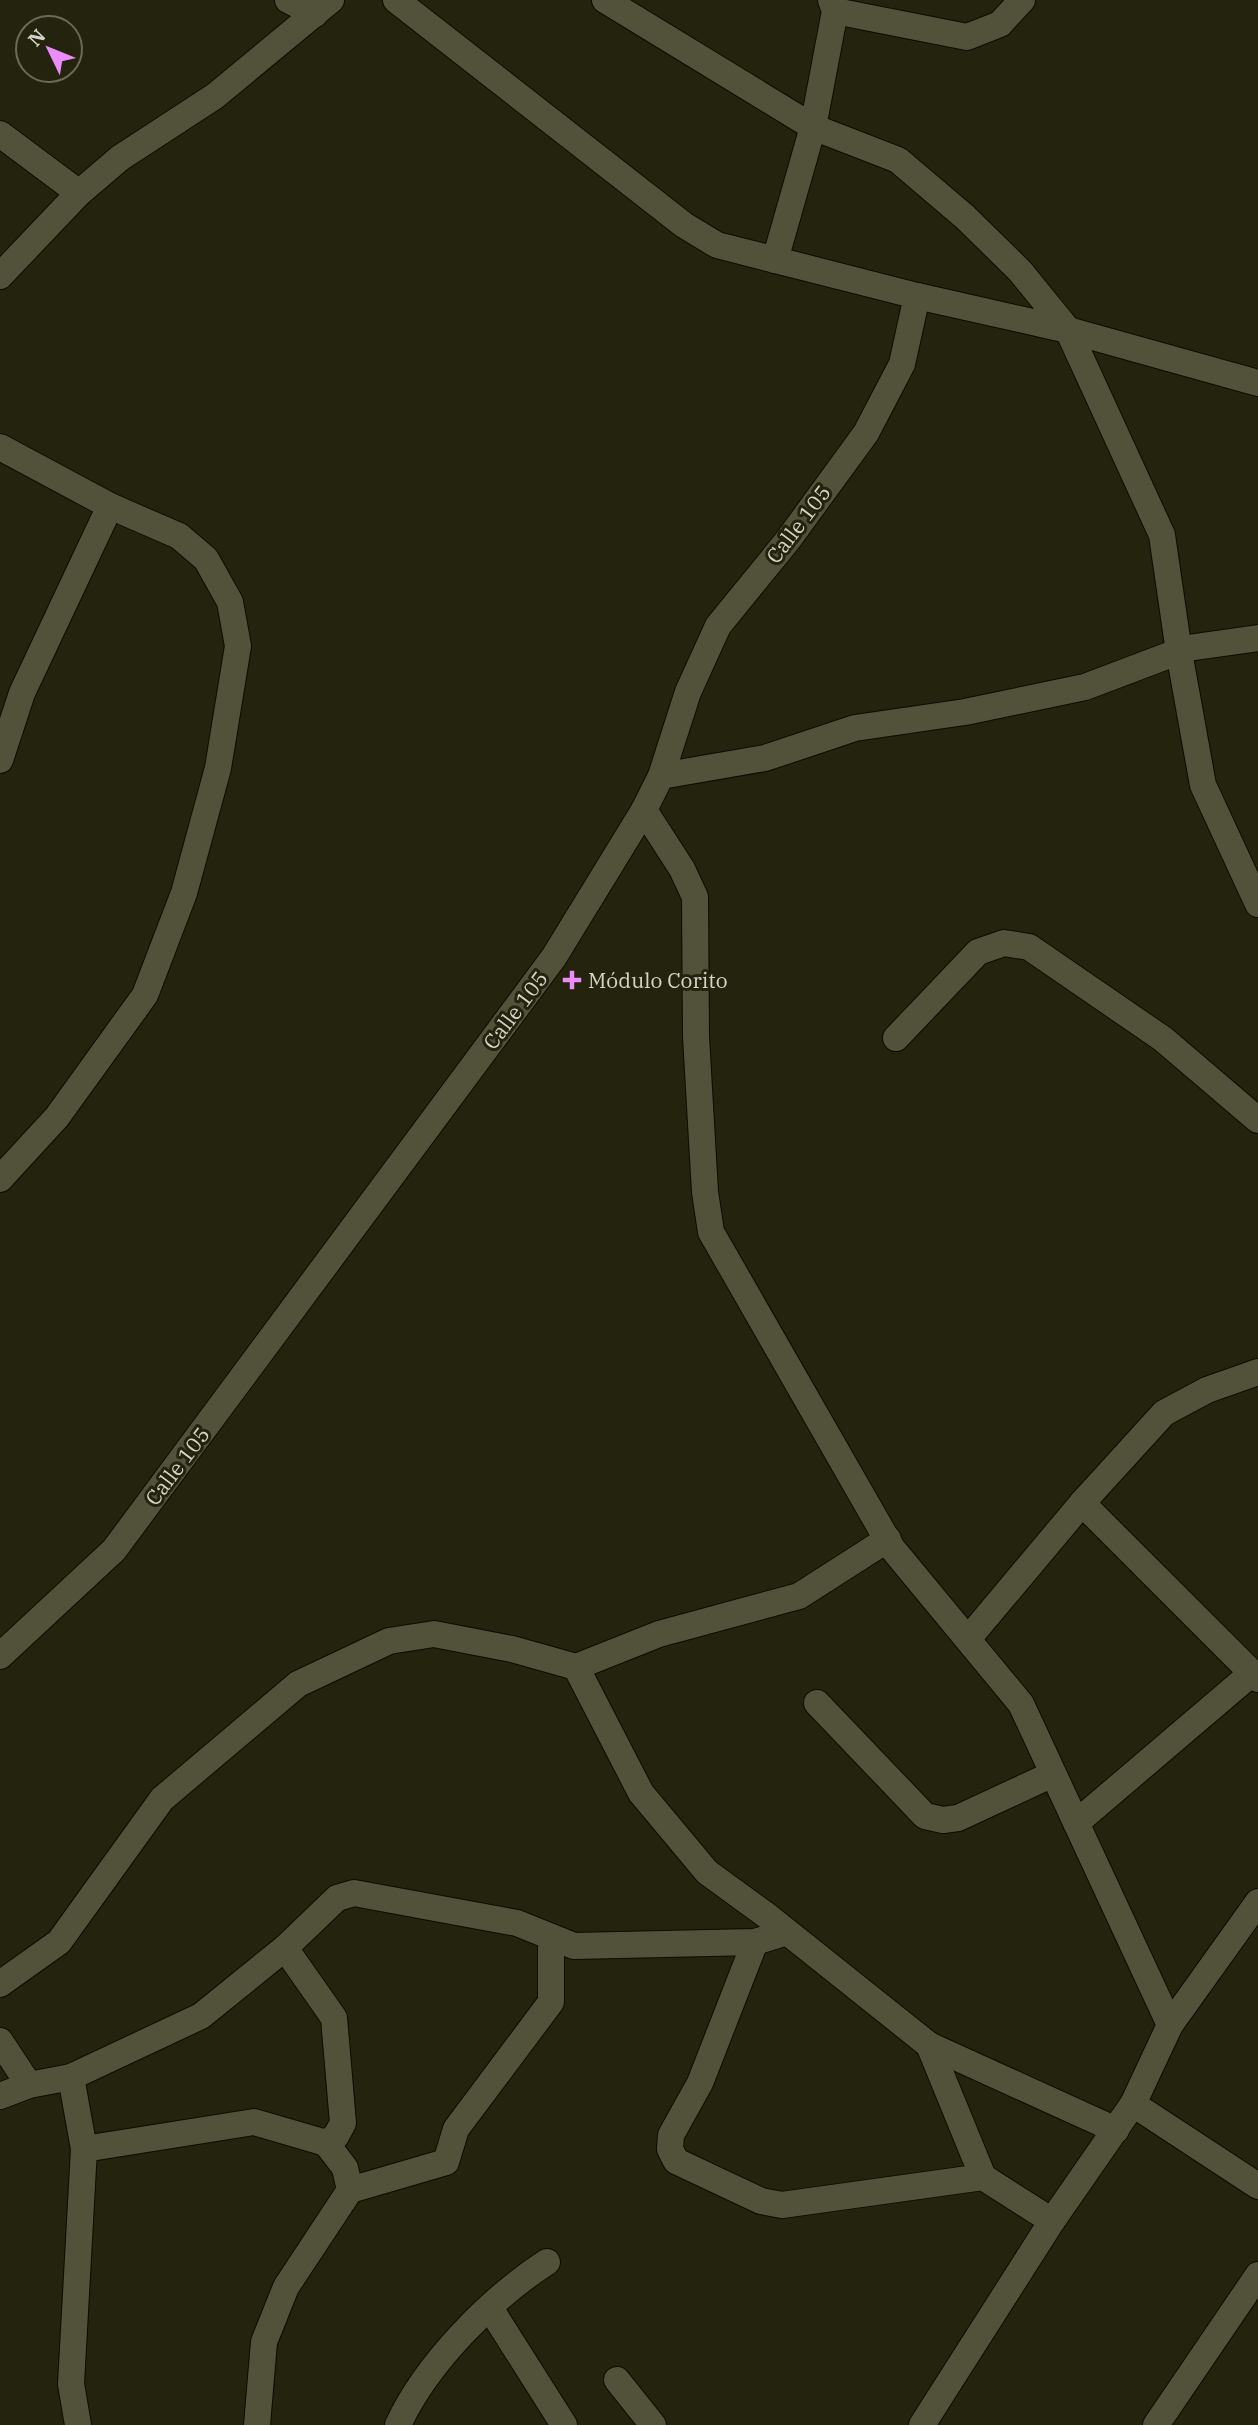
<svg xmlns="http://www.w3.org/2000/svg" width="1258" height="2425" font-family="'IBM Plex Serif',serif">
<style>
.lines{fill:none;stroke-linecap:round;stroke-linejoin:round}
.minor-casing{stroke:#0c0c00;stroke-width:28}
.minor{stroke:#52523b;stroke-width:26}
.poi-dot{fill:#ec8cfa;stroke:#23230e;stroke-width:2.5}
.labels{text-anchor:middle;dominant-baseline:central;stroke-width:6;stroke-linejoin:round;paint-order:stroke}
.street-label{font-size:21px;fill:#d4d5c8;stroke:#23230e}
.poi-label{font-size:21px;fill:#d4d5c8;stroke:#23230e;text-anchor:start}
</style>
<rect width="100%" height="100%" fill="#23230e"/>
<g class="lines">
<defs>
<g id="minor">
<path d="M288 0 315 14"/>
<path d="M396 0 684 225 717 245 917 296 1068 330 1258 383"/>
<path d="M605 0 813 127 898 160 965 217 1020 271 1068 330 1162 535 1179 652 1203 785 1258 904"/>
<path d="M835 11 967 37 1000 24 1022 0"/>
<path d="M0 134 79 193"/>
<path d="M775 260 813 127 835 11 831 0"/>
<path d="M0 276 79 193 120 158 215 96 331 0"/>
<path d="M0 447 110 506 179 536 206 559 230 602 238 646 218 768 184 893 145 995 57 1117 0 1179"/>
<path d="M0 760 22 693 110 506"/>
<path d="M661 776 765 758 855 728 965 712 1085 687 1188 648 1258 638"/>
<path d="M644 810 682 869 695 897 696 1037 705 1192 711 1232 892 1548 1021 1704 1170 2025"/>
<path d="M896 1038 978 952 1004 943 1029 947 1163 1039 1258 1120"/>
<path d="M1082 1503 1258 1679"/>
<path d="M968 1639 1082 1503 1164 1413 1207 1390 1258 1372"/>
<path d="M0 1656 114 1550 554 957 644 810 661 776 688 692 718 626 788 540 866 433 902 364 917 296"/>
<path d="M576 1667 641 1793 707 1872 766 1915 929 2045 1116 2130"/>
<path d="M817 1703 925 1816 943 1820 958 1818 1053 1774"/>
<path d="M1076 1823 1251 1674"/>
<path d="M755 1942 700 2083 671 2135 670 2149 676 2161 761 2201 782 2205 983 2177 1052 2221"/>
<path d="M0 1984 59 1942 162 1799 298 1684 389 1641 434 1634 512 1649 576 1667 659 1634 799 1596 888 1539"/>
<path d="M0 2041 29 2085"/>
<path d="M929 2045 983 2177"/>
<path d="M71 2077 84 2149 254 2122 326 2143 336 2136 343 2123 334 2018 285 1948"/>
<path d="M0 2096 29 2085 71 2077 201 2016 285 1948 337 1898 354 1893 517 1923 574 1946 755 1942 787 1932"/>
<path d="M1133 2104 1258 2186"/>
<path d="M326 2143 345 2168 350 2190"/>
<path d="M490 2308 564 2425"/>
<path d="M617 2380 653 2425"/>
<path d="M78 2425 71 2384 84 2149"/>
<path d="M257 2425 264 2342 286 2287 350 2190 446 2162 456 2129 551 2002V1937"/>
<path d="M398 2425C426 2364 490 2299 547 2262"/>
<path d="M922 2425 1052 2221 1133 2104 1170 2025 1258 1902"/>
<path d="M1156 2425 1258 2275"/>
</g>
</defs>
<use href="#minor" class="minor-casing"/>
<use href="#minor" class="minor"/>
</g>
<path class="poi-dot" d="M568.5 969.5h7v7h7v7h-7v7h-7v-7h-7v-7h7z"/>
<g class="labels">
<g class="street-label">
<text transform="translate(798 524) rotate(-53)">Calle 105</text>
<text transform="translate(515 1010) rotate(-53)">Calle 105</text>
<text transform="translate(177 1466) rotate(-53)">Calle 105</text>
</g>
<g class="poi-label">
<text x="588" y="980">Módulo Corito</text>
</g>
</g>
<g transform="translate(49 49) rotate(313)"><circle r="33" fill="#23230e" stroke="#6a6a58" stroke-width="2"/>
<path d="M0-5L12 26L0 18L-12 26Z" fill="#ec8cfa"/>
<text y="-10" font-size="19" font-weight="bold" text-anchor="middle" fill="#d4d5c8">N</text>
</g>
</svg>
